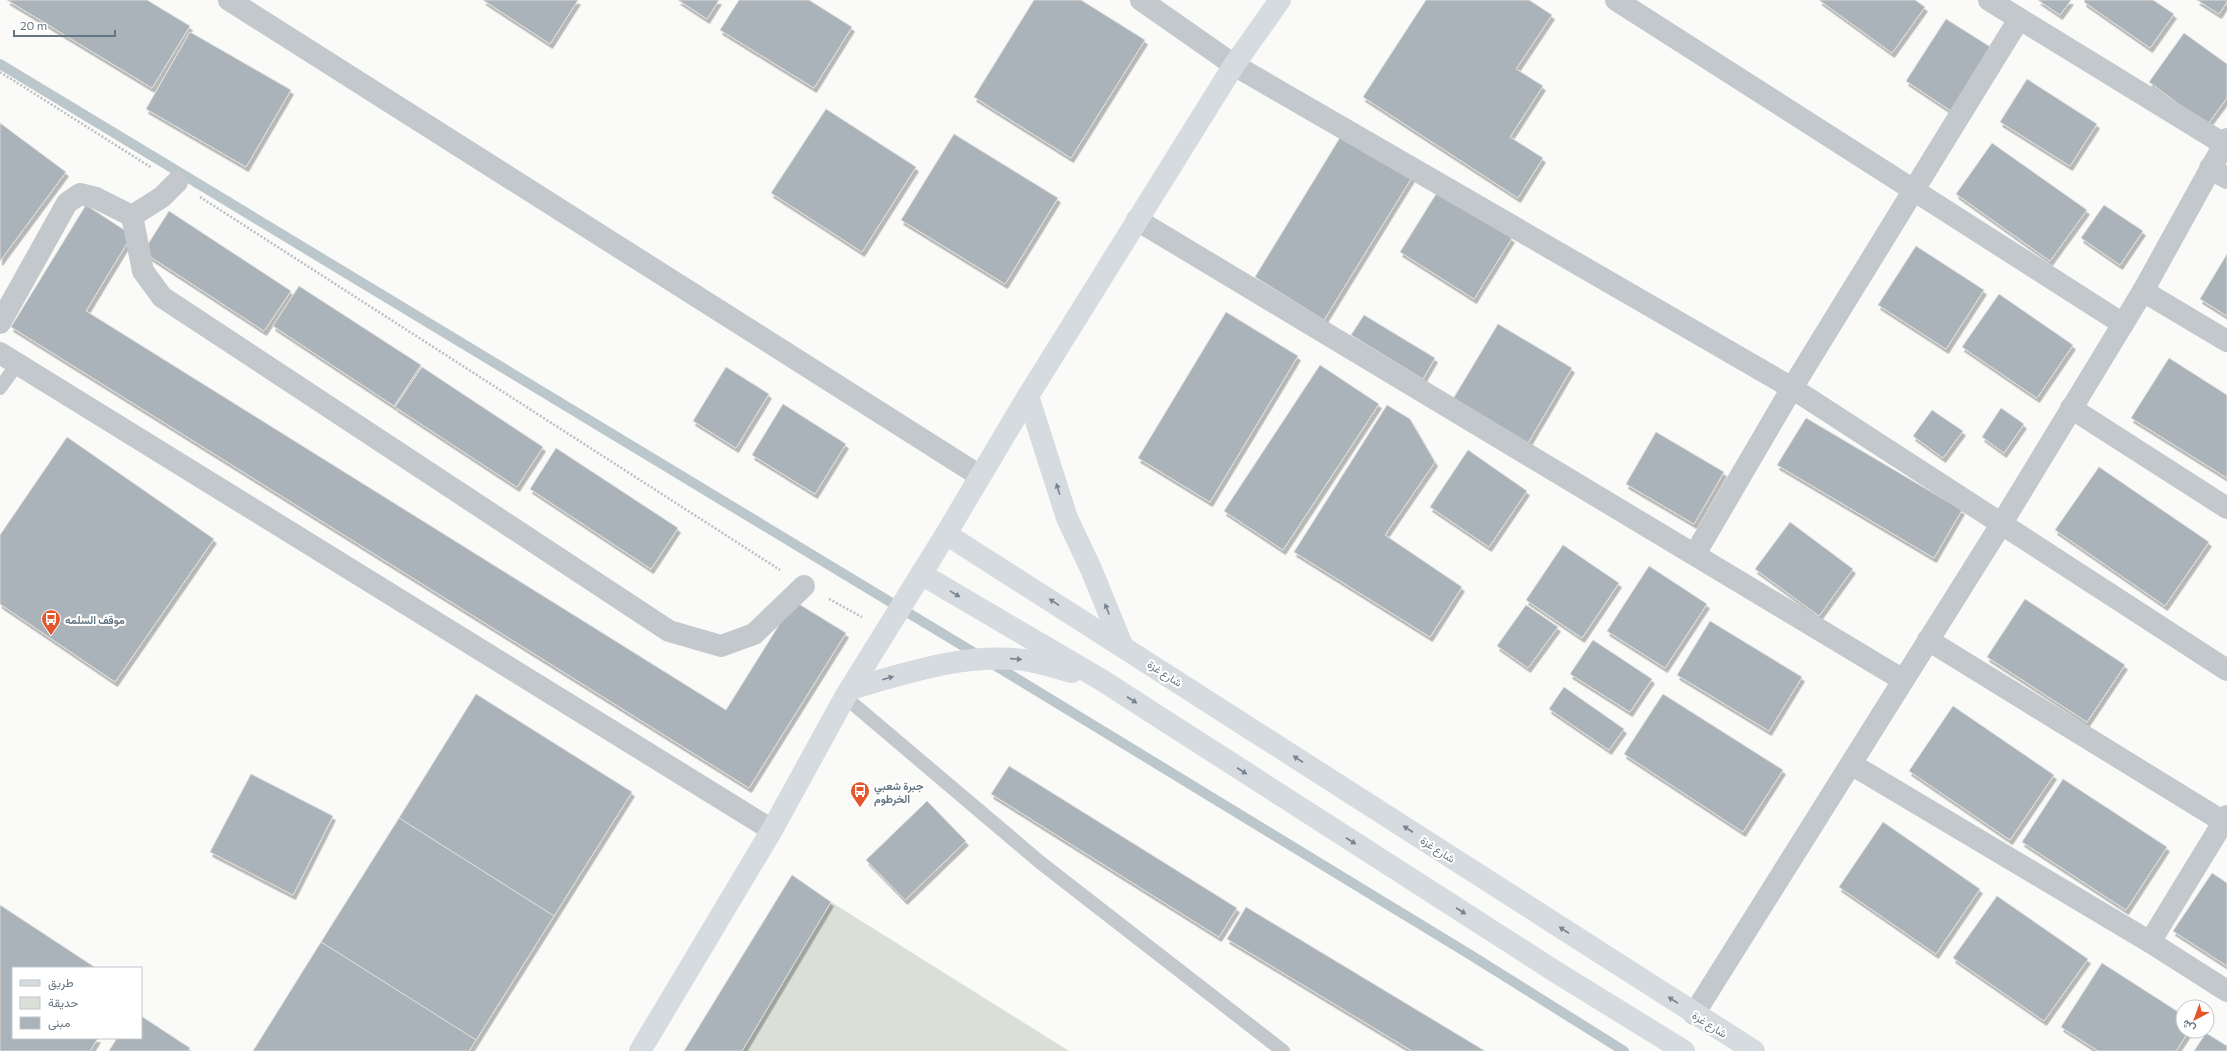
<svg xmlns="http://www.w3.org/2000/svg" width="2227" height="1051" font-family="Commissioner,Vazirmatn,sans-serif">
<style>
.green{fill:#dadfd7}
.lines{fill:none;stroke-linecap:round;stroke-linejoin:round}
.stream{stroke:#bbc7cb;stroke-width:10}
.building{fill:#aab3b9;stroke:#dcdcda;filter:url(#shadow)}
.path{stroke:#bbbfc2;stroke-width:2.5;stroke-dasharray:2 2;stroke-linecap:butt}
.lane{stroke:#c3c8cc;stroke-width:14}
.street{stroke:#c3c8cc;stroke-width:22}
.secondary{stroke:#d6dbdf;stroke-width:22}
.oneway{fill:#768591}
.labels{text-anchor:middle;dominant-baseline:central;stroke-width:4;stroke-linejoin:round;paint-order:stroke}
.poi-label{font-size:11px;font-weight:bold;fill:#657683;stroke:#fff;text-anchor:start}
.street-label{font-size:11px;fill:#657683;stroke:#fff}
</style>
<defs>
<filter id="shadow"><feDropShadow dx="2.5" dy="4.5" stdDeviation="0" flood-color="#0004"/></filter>
</defs>
<rect width="100%" height="100%" fill="#fafaf8"/>
<path class="green" d="M792 875 831 902 1069 1051H684Z"/>
<g class="lines">
<path class="stream" d="M0 64 978 655 1469 954 1624 1051"/>
</g>
<g class="building">
<path d="M7 0H147L190 26 152 88Z"/>
<path d="M483 0H578L550 44Z"/>
<path d="M678 0H719L707 19Z"/>
<path d="M739 0H809L852 27 814 88 720 30Z"/>
<path d="M1034 0H1081L1145 40 1071 158 974 97Z"/>
<path d="M1426 0H1529L1552 15 1516 69 1543 86 1510 137 1543 158 1518 198 1363 97Z"/>
<path d="M1819 0H1915L1925 7 1892 53Z"/>
<path d="M2038 0H2071L2060 15Z"/>
<path d="M2085 0H2153L2174 14 2150 48 2084 2Z"/>
<path d="M2197 0H2227V2L2219 14Z"/>
<path d="M1946 19 1992 48 1951 111 1906 81Z"/>
<path d="M190 32 291 90 246 167 146 109Z"/>
<path d="M2184 33 2227 64V98L2207 125 2149 82Z"/>
<path d="M2027 79 2097 124 2070 166 2000 122Z"/>
<path d="M826 109 916 167 862 252 771 193Z"/>
<path d="M0 123 66 172 0 261Z"/>
<path d="M1344 131 1414 174 1324 320 1255 277Z"/>
<path d="M954 134 1058 198 1005 284 901 220Z"/>
<path d="M1992 143 2087 210 2050 261 1956 194Z"/>
<path d="M1438 191 1512 238 1474 299 1400 252Z"/>
<path d="M86 205 132 235 86 311 726 710 794 601 846 633 749 788 11 327Z"/>
<path d="M2104 205 2143 231 2120 265 2081 238Z"/>
<path d="M169 211 291 291 264 331 143 252Z"/>
<path d="M1916 246 1984 290 1946 349 1878 305Z"/>
<path d="M2227 254V316L2200 299Z"/>
<path d="M299 286 421 365 394 406 273 326Z"/>
<path d="M1999 294 2073 345 2037 398 1962 347Z"/>
<path d="M1226 312 1298 356 1210 502 1138 458Z"/>
<path d="M1364 315 1435 358 1423 379 1351 335Z"/>
<path d="M1498 324 1572 368 1528 443 1453 399Z"/>
<path d="M2169 358 2227 395V478L2131 418Z"/>
<path d="M1320 365 1379 404 1283 550 1224 511Z"/>
<path d="M422 367 543 447 517 487 395 407Z"/>
<path d="M726 367 769 394 736 448 693 421Z"/>
<path d="M783 404 846 444 815 494 752 455Z"/>
<path d="M1387 405 1410 419 1435 462 1385 535 1462 587 1430 637 1294 552Z"/>
<path d="M2001 408 2024 424 2004 453 1982 437Z"/>
<path d="M1932 410 1963 431 1943 458 1913 436Z"/>
<path d="M1806 418 1962 510 1934 558 1777 465Z"/>
<path d="M1656 432 1724 472 1694 524 1626 484Z"/>
<path d="M67 437 214 539 115 682 0 604V535Z"/>
<path d="M556 448 678 528 651 569 530 489Z"/>
<path d="M1468 450 1527 491 1489 547 1430 507Z"/>
<path d="M2099 467 2209 542 2165 606 2055 530Z"/>
<path d="M1790 522 1853 569 1819 616 1755 569Z"/>
<path d="M1563 545 1619 583 1582 638 1526 600Z"/>
<path d="M1649 566 1707 604 1665 668 1607 631Z"/>
<path d="M2025 599 2125 665 2087 722 1987 657Z"/>
<path d="M1526 605 1558 627 1528 668 1497 646Z"/>
<path d="M1710 621 1802 677 1769 731 1677 675Z"/>
<path d="M1593 640 1652 679 1630 712 1570 674Z"/>
<path d="M1564 687 1624 729 1609 750 1549 709Z"/>
<path d="M476 694 632 792 554 916 399 818Z"/>
<path d="M1663 694 1783 770 1743 832 1624 754Z"/>
<path d="M1953 706 2054 775 2010 840 1909 771Z"/>
<path d="M1009 766 1237 908 1219 937 991 794Z"/>
<path d="M251 774 333 816 293 895 210 852Z"/>
<path d="M2063 779 2167 847 2126 910 2022 842Z"/>
<path d="M927 801 966 841 905 900 866 860Z"/>
<path d="M399 818 554 916 476 1040 321 942Z"/>
<path d="M1883 822 1980 889 1936 954 1839 887Z"/>
<path d="M2212 873 2227 883V966L2173 931Z"/>
<path d="M792 875 831 902 742 1051H684Z"/>
<path d="M1997 896 2088 959 2044 1021 1953 958Z"/>
<path d="M0 905 96 968H13V1038H98L90 1051H0Z"/>
<path d="M1246 907 1485 1051H1412L1227 939Z"/>
<path d="M321 942 476 1040 469 1051H253Z"/>
<path d="M2102 963 2183 1015V1031H2189L2176 1051H2098L2061 1027Z"/>
<path d="M141 1016 190 1048 188 1051H109L117 1038H141Z"/>
<path d="M2206 1033 2227 1046V1051H2194Z"/>
</g>
<g class="lines">
<g class="path">
<path d="M0 72 152 168"/>
<path d="M200 197 780 570"/>
<path d="M829 599 862 617"/>
</g>
<g class="lane">
<path d="M0 388 18 363"/>
<path d="M845 697 1041 863 1283 1051"/>
</g>
<g class="street">
<path d="M229 0 980 476"/>
<path d="M1141 0 1234 65 1792 388 2227 670"/>
<path d="M1616 0 2123 324"/>
<path d="M1989 0 2224 144"/>
<path d="M2210 168 2227 178"/>
<path d="M132 216 143 271 162 297 669 631 721 646 754 634 804 586"/>
<path d="M1137 220 1903 680"/>
<path d="M2143 291 2227 341"/>
<path d="M0 323 67 203 80 194 96 198 132 216 162 197 177 182"/>
<path d="M0 353 772 830"/>
<path d="M2071 408 2227 508"/>
<path d="M1695 554 1792 388 2019 19"/>
<path d="M1928 640 2227 824"/>
<path d="M1851 764 2150 942 2227 991"/>
<path d="M2150 942 2227 816"/>
<path d="M1694 1014 2002 523 2143 291 2227 139"/>
</g>
<g class="secondary">
<path d="M1028 396 1067 518 1091 569 1122 645"/>
<path d="M946 534 1754 1051"/>
<path d="M921 574 1100 679 1556 972 1684 1051"/>
<path d="M850 689C907 673 965 653 1024 660 1040 662 1057 668 1072 672"/>
<path d="M640 1051 772 830 845 697 946 534 1028 396 1234 65 1280 0"/>
</g>
</g>
<defs><path id="oneway-solid" d="M-6-.8H1V-3.2L6.5 0L1 3.2V.8H-6Z"/></defs>
<g class="oneway">
<use href="#oneway-solid" transform="translate(1058 489) rotate(-107)"/>
<use href="#oneway-solid" transform="translate(955 594) rotate(31)"/>
<use href="#oneway-solid" transform="translate(1054 602) rotate(-147)"/>
<use href="#oneway-solid" transform="translate(1107 609) rotate(-112)"/>
<use href="#oneway-solid" transform="translate(1016 659) rotate(4)"/>
<use href="#oneway-solid" transform="translate(888 678) rotate(-16)"/>
<use href="#oneway-solid" transform="translate(1132 700) rotate(33)"/>
<use href="#oneway-solid" transform="translate(1298 759) rotate(-147)"/>
<use href="#oneway-solid" transform="translate(1242 771) rotate(33)"/>
<use href="#oneway-solid" transform="translate(1408 829) rotate(-147)"/>
<use href="#oneway-solid" transform="translate(1351 841) rotate(33)"/>
<use href="#oneway-solid" transform="translate(1461 911) rotate(33)"/>
<use href="#oneway-solid" transform="translate(1564 930) rotate(-147)"/>
<use href="#oneway-solid" transform="translate(1673 1000) rotate(-147)"/>
</g>
<defs>
<symbol id="bus-pin" viewBox="-11 -11 22 30"><path d="M0 17L-7.5 6A9.5 9.5 0 1 1 7.5 6Z" fill="#e4572e" stroke="#fff"/><path d="M-5-6H5V4H4V6H2V4H-2V6H-4V4H-5ZM-3.5-4V0h7V-4ZM-3.5 1.2v1.5H-2V1.2ZM2 1.2v1.5H3.5V1.2Z" fill="#fff"/></symbol>
</defs>
<g fill-rule="evenodd">
<use href="#bus-pin" x="40" y="608" width="22" height="30"/>
<use href="#bus-pin" x="849" y="780" width="22" height="30"/>
</g>
<g class="labels">
<g class="poi-label">
<text x="65" y="619">موقف السلمه</text>
<text x="874" y="785">جبرة شعبي<tspan x="874" dy="13">الخرطوم</tspan></text>
</g>
<g class="street-label">
<text transform="translate(1165 673) rotate(33)">شارع غزة</text>
<text transform="translate(1438 849) rotate(33)">شارع غزة</text>
<text transform="translate(1710 1024) rotate(32)">شارع غزة</text>
</g>
</g>
<rect x="12" y="967" width="130" height="72" fill="#ffffff" stroke="#c1c8cd"/>
<rect x="20" y="980" width="20" height="6" fill="#d6dbdf" stroke="#c1c8cd"/>
<text x="48" y="987" font-size="12" fill="#657683">طريق</text>
<rect x="20" y="997" width="20" height="12" fill="#dadfd7" stroke="#c1c8cd"/>
<text x="48" y="1007" font-size="12" fill="#657683">حديقة</text>
<rect x="20" y="1017" width="20" height="12" fill="#aab3b9" stroke="#c1c8cd"/>
<text x="48" y="1027" font-size="12" fill="#657683">مبنى</text>
<g transform="translate(2195 1019) rotate(221)"><circle r="19" fill="#ffffff" stroke="#c1c8cd"/>
<path d="M0-3L7 15L0 10L-7 15Z" fill="#e4572e"/>
<text y="-6" font-size="11" font-weight="bold" text-anchor="middle" fill="#657683">ش</text>
</g>
<path d="M14 30v6h101v-6" fill="none" stroke="#657683" stroke-width="2"/>
<text x="20" y="30" font-size="12" fill="#657683" stroke="#ffffff" stroke-width="3" paint-order="stroke">20 m</text>
</svg>
